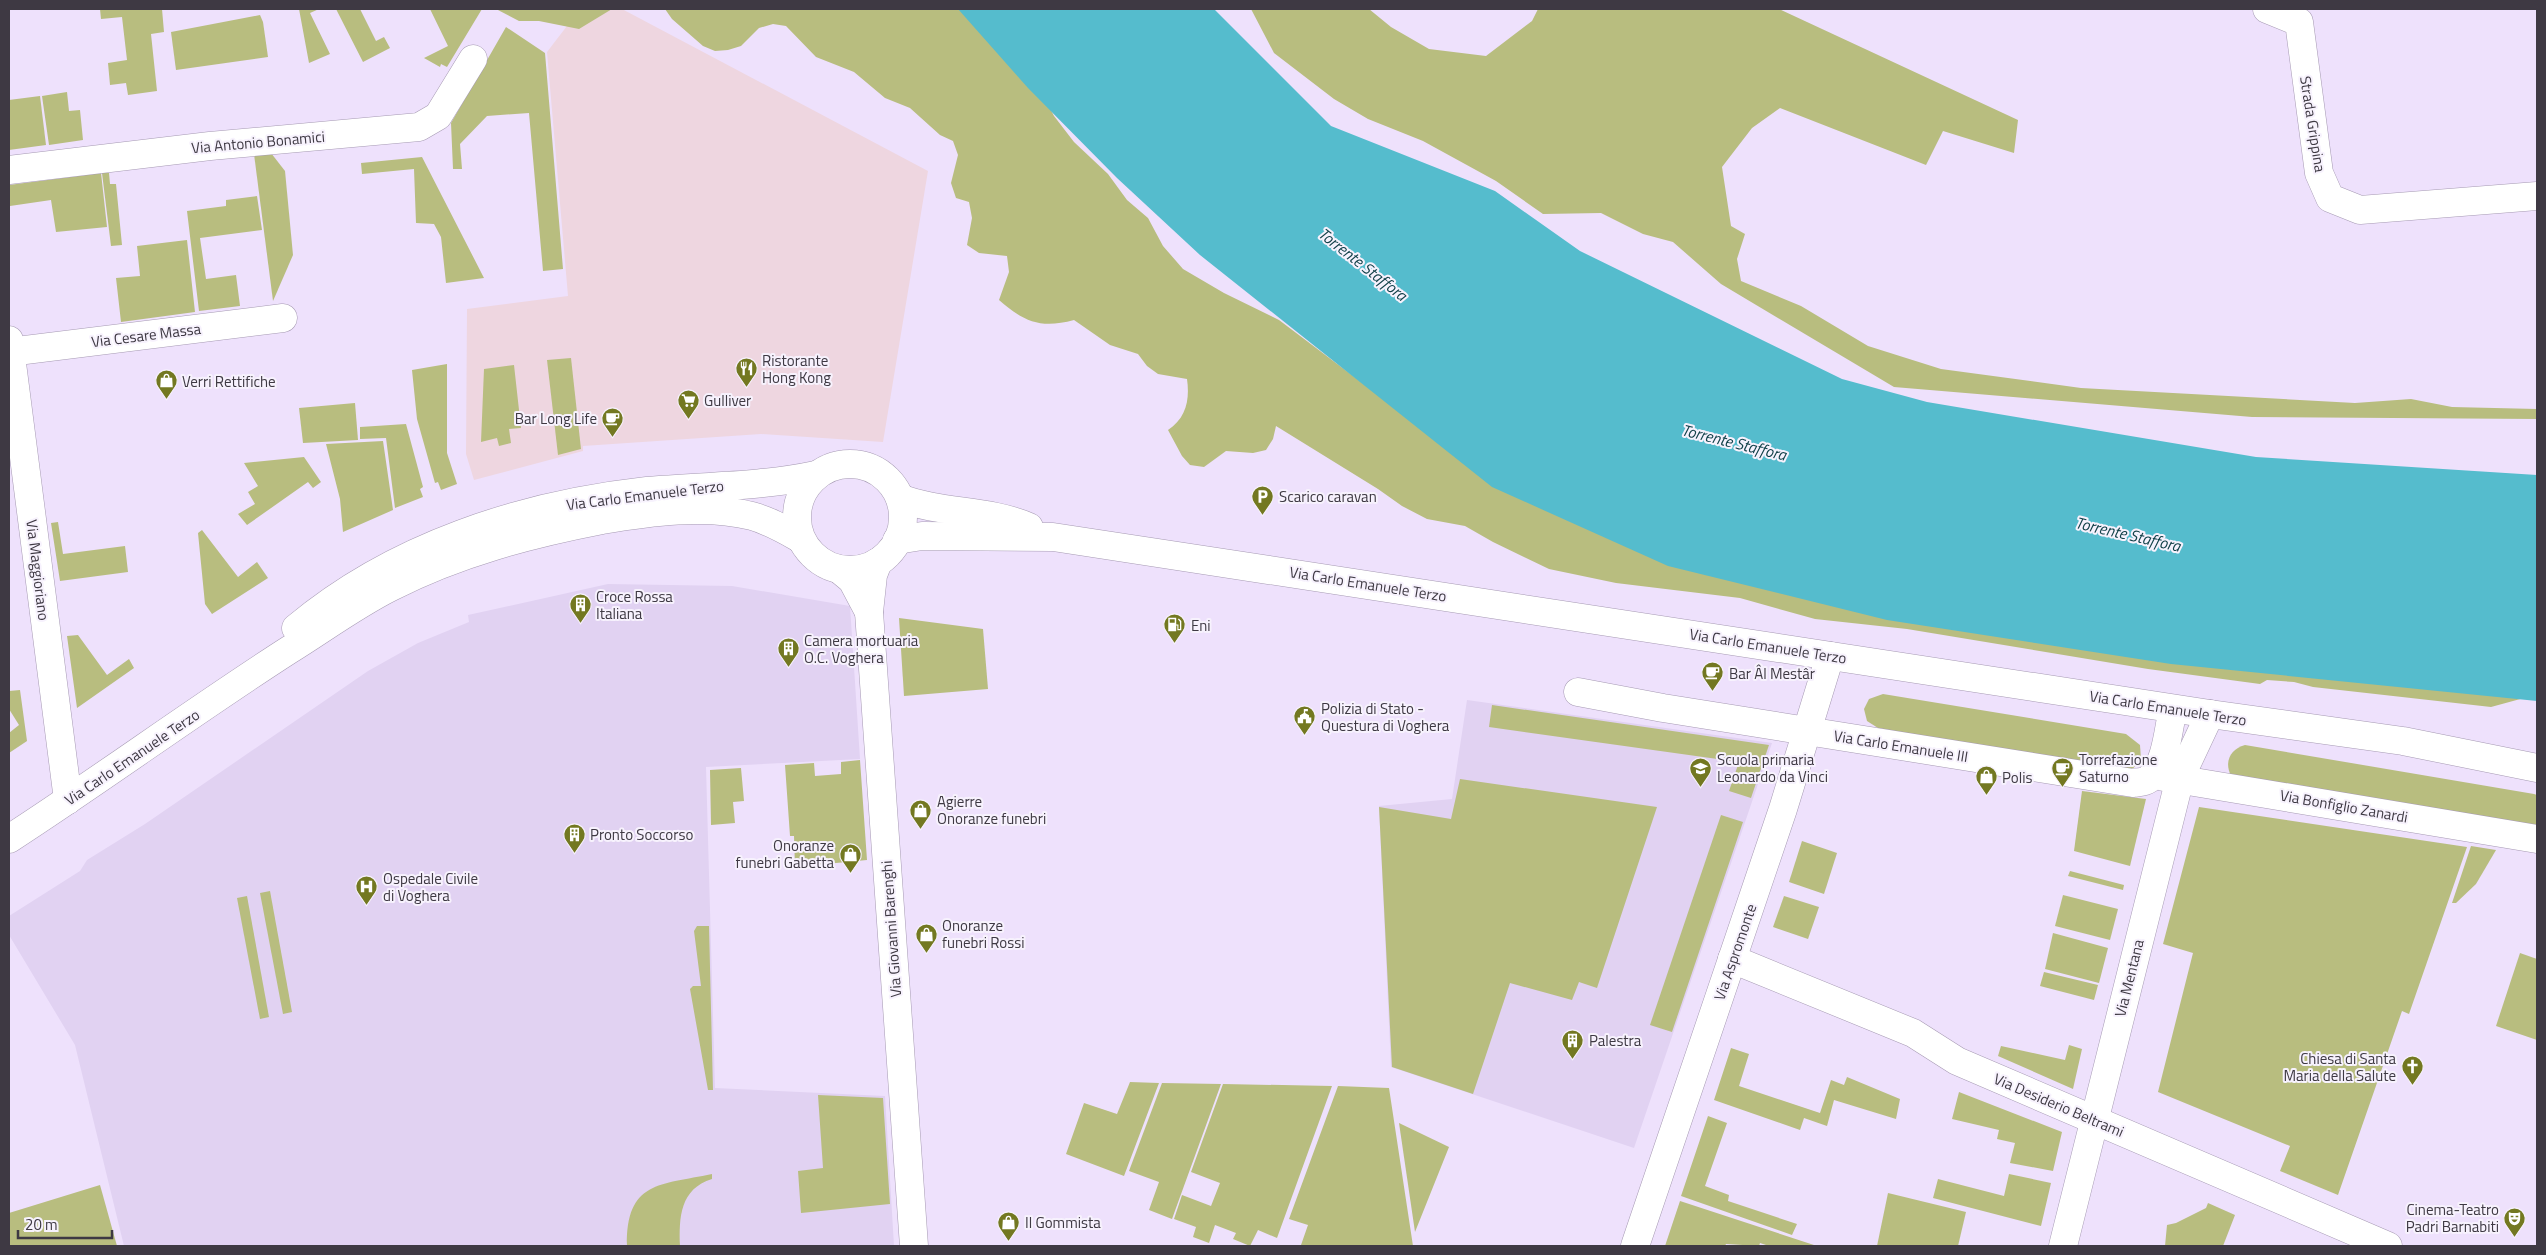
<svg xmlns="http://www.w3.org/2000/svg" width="2546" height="1255" font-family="'Titillium Web',sans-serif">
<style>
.commercial{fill:#eed6e0}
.built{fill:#e1d2f2}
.green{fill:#b8bd7f}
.water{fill:#55bccd}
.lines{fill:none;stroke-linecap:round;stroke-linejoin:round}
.minor-casing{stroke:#a69ab3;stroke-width:29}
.secondary-casing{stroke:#a69ab3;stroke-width:29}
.minor{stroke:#fff;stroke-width:28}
.secondary{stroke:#fff;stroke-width:28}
.labels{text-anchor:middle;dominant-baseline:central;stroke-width:4;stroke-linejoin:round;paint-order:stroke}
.street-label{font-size:15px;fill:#3e3943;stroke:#f7f2fd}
.poi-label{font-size:15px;fill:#3e3943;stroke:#f7f2fd;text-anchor:start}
.water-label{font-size:16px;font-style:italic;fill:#124149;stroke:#f7f2fd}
</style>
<rect width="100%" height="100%" fill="#eee1fc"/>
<path class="commercial" d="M580 9H622L928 171 883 442 761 434 583 446V451L474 480 466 454 467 309 568 296 547 52Z"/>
<g class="built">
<path d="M608 584 732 586 850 606 860 759 706 767 715 1088 885 1096 894 1246H124L75 1045 9 935V916L80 871 87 860 145 824 368 671 418 643 469 622 468 615Z"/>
<path d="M1467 700 1772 743 1634 1148 1391 1067 1379 806 1452 799Z"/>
</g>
<g class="green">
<path d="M100 9H162L164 32 151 34 157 91 128 95 126 83 110 85 108 63 127 60 122 17 101 19Z"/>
<path d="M299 9H319L310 13 330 54 309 63Z"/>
<path d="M336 9H360L376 41 384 37 390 48 363 62Z"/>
<path d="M430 9H482L447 67 441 64 440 67 424 58 448 46Z"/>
<path d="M496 9H612L579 29 539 21H519Z"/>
<path d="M665 9H971L1039 87 1054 116 1074 142 1108 174 1127 200 1148 218 1163 246 1183 269 1224 293 1279 320 1373 391 2524 698 2491 707 2313 687 2294 682 2267 680 2260 684 2148 669 1907 629 1815 619 1740 598 1616 583 1549 569 1493 542 1465 526 1427 519 1402 506 1378 489 1276 426 1273 439 1266 450 1253 453 1226 451 1204 467 1190 465 1182 456 1168 430C1186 418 1190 400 1187 379L1158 374 1147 366 1138 354 1110 345 1074 320C1041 329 1024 322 999 300L1009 272 1007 256 979 253 967 245 972 218 969 202 956 198 951 183 958 155 953 141 940 135 910 108 885 98 854 72 816 57 786 26 773 24 759 28 741 46 728 50 715 51 703 46 672 19Z"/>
<path d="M1251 9H1369L1391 27 1429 49 1486 56 1532 21 1538 9H1779L2018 120 2014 153 1943 131 1926 165 1780 108 1752 128 1722 167 1731 226 1745 234 1737 259 1741 281 1801 306 1868 346 1941 369 2081 388 2355 403 2411 399 2452 407 2537 409V419L2252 417 1894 387 1721 284 1673 242 1643 234 1601 213 1543 214 1496 181 1423 141 1368 119 1334 99 1274 53Z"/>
<path d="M260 15 263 22 268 57 176 70 171 32Z"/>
<path d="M506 27 545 53 563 269 543 271 529 113 487 116 460 144 462 169H453L451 123Z"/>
<path d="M67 92 69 111 80 110 83 140 49 145 42 96Z"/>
<path d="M40 96 46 145 9 150V100Z"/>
<path d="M271 153 285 171 293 255 273 301 254 154Z"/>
<path d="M422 157 484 278 446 283 441 237 434 224 416 223 414 169 362 174 361 163Z"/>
<path d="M101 173 107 227 56 232 51 200 10 206 9 185Z"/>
<path d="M102 173H109L110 184H116L122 245 111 246Z"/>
<path d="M257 196 262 230 200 238 206 279 236 275 240 306 199 311 187 211 226 206V200Z"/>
<path d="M187 240 195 312 121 322 116 278 140 276 137 246Z"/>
<path d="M571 358 581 449 558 455 547 360Z"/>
<path d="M447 364V453L457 484 441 490 438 482 435 483 417 419 412 370Z"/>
<path d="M514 365 521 428 509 429 511 443 499 446 497 438 481 442 484 369Z"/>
<path d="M355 403 358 440 303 443 299 408Z"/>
<path d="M406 424 423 487 420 489 423 497 395 508 386 438 360 439V427Z"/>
<path d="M383 441 393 510 343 532 340 499 326 444Z"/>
<path d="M304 457 321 482 313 488 308 482 247 525 238 514 255 504 248 492 258 486 244 463Z"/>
<path d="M58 522 63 554 125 546 128 572 60 581 51 523Z"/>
<path d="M202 530 238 577 257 562 268 578 212 614 205 604 198 533Z"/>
<path d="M899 618 983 629 988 689 904 696Z"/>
<path d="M78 635 107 675 129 659 134 668 77 708 67 636Z"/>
<path d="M20 690 27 741 9 753V733L19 725 9 709V691Z"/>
<path d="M1883 694 2126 734 2140 745 2141 759 2131 771 2121 774 1878 728 1867 721 1864 709 1869 699Z"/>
<path d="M1492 705 1769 745 1751 798 1729 791 1739 762 1489 727Z"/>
<path d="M2245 745 2534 794 2537 795V827L2231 776C2224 762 2230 749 2245 745Z"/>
<path d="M860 760 867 860 795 867 794 836H790L785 765 814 763 815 776 841 774V762Z"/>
<path d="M741 768 744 801 733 802 735 823 711 825 710 770Z"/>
<path d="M1460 779 1657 807 1597 988 1579 982 1572 1000 1510 983 1473 1094 1392 1067 1379 807 1451 819Z"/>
<path d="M2082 791 2146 799 2130 866 2074 851Z"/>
<path d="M2199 807 2467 847 2409 1014 2402 1011 2338 1195 2280 1171 2290 1146 2158 1092 2193 953 2163 944Z"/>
<path d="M1721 815 1743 822 1672 1032 1650 1025Z"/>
<path d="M1802 841 1837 853 1824 894 1789 882Z"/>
<path d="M2471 846 2496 850 2476 884 2456 903H2452Z"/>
<path d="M2070 871 2124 885 2123 890 2068 876Z"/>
<path d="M270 891 292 1012 283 1014 260 893Z"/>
<path d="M2063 895 2118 909 2110 940 2055 926Z"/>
<path d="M247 896 269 1017 260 1019 237 898Z"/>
<path d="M1784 896 1819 907 1808 939 1773 927Z"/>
<path d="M697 926H709L713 1090H708L690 989 693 986H701L694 931Z"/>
<path d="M2053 933 2108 948 2099 983 2045 969Z"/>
<path d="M2520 953 2537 959V1040L2496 1026Z"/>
<path d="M2044 972 2098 985 2094 1000 2040 986Z"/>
<path d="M2001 1046 2065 1060 2069 1045 2082 1049 2073 1089 1998 1056Z"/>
<path d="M1731 1048 1749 1054 1739 1086 1820 1113 1831 1080 1844 1085 1847 1077 1900 1099 1896 1119 1834 1100 1827 1126 1804 1118 1800 1130 1714 1100Z"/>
<path d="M1130 1082 1159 1083 1124 1176 1066 1154 1084 1103 1117 1114Z"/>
<path d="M1162 1083 1221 1084 1172 1219 1149 1210 1159 1182 1129 1171Z"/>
<path d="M1223 1084 1332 1086 1277 1238 1258 1230 1250 1246 1233 1239 1236 1233 1215 1225 1209 1243 1193 1237 1196 1227 1174 1219 1182 1195 1211 1206 1220 1183 1191 1172Z"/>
<path d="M1338 1086 1389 1088 1413 1246 1301 1245 1308 1225 1289 1219Z"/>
<path d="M1959 1092 2062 1132 2053 1171 2010 1163 2015 1143 1997 1139 1999 1130 1952 1119Z"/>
<path d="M818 1095 883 1098 890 1204 801 1213 798 1171 823 1168Z"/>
<path d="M1708 1116 1727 1123 1705 1186 1729 1195 1728 1201 1797 1224 1792 1235 1681 1196Z"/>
<path d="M1399 1123 1449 1147 1415 1232Z"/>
<path d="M712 1174V1179C680 1189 679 1217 680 1246H627C626 1181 660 1185 712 1174Z"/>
<path d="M2009 1174 2051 1183 2041 1226 1933 1198 1938 1179 2004 1196Z"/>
<path d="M100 1185 117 1246H10L9 1213Z"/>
<path d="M1888 1193 1966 1212 1958 1246H1877Z"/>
<path d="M1680 1201 1817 1246H1769L1760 1243 1759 1246 1726 1244 1725 1246H1665Z"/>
<path d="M2208 1203 2235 1215 2223 1246H2165L2167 1225 2176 1223 2206 1208Z"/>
</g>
<path class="water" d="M958 9H1214L1331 126 1495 191 1580 251 1842 379 1927 402 2256 457 2537 475V701L2171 664 1887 620 1668 566 1492 487 1200 255 1117 178 1028 88Z"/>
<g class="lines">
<defs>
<g id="minor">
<path d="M2267 9 2299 22 2319 173 2330 198 2360 210 2537 196"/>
<path d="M9 170 210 146 419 127 438 116 473 59"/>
<path d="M9 340 68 800"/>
<path d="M9 352 283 318"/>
<path d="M878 562 873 575 869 612 914 1246"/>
<path d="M840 570 852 580 869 612"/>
<path d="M1578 692 1663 708 2133 783C2139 782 2147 782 2151 777 2167 761 2168 729 2173 709"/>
<path d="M2164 777 2537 839"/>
<path d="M1732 959 1913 1033 1957 1061 2388 1246"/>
<path d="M1635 1246 1783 809 1830 656"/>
<path d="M2063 1246 2180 778 2210 714"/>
</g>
<g id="secondary">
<circle cx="850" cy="517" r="53"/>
<path d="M900 498C941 514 988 509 1029 527"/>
<path d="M897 540 922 536 1053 537 2210 714 2403 741 2537 768"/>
<path d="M296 628C394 546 521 505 647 491 703 486 760 487 816 475"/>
<path d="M9 839C103 778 194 711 289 650 323 629 355 605 391 587 457 553 530 534 602 520 649 512 706 504 752 516 770 521 785 530 801 539"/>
</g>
</defs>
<use href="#minor" class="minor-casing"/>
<use href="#secondary" class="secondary-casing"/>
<use href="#minor" class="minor"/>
<use href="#secondary" class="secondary"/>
</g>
<defs>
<symbol id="restaurant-pin" viewBox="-11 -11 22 30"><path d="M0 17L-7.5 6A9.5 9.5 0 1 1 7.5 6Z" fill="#737821" stroke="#f7f2fd"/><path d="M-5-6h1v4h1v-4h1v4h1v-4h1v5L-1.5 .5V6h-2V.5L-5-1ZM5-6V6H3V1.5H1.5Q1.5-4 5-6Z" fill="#fff"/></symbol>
<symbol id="shop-pin" viewBox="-11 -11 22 30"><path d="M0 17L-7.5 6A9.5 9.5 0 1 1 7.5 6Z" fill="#737821" stroke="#f7f2fd"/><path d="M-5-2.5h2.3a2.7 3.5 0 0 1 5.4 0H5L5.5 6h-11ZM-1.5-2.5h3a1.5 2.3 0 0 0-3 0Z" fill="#fff"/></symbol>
<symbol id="supermarket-pin" viewBox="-11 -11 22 30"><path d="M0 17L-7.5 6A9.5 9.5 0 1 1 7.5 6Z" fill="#737821" stroke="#f7f2fd"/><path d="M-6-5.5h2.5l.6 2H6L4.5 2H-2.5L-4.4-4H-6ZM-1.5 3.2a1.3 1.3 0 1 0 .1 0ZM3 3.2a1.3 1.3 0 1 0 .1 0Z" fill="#fff"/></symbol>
<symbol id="cafe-pin" viewBox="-11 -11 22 30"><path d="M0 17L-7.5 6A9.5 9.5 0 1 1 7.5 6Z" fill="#737821" stroke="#f7f2fd"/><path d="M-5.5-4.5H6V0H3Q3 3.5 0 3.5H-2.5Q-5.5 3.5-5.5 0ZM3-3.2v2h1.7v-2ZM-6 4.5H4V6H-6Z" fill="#fff"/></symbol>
<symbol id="parking-pin" viewBox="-11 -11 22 30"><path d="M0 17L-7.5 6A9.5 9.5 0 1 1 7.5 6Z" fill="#737821" stroke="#f7f2fd"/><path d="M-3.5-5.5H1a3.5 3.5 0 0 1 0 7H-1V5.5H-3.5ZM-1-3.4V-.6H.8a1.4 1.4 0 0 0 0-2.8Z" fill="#fff"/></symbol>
<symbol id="building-pin" viewBox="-11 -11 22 30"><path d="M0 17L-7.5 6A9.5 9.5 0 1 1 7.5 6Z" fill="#737821" stroke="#f7f2fd"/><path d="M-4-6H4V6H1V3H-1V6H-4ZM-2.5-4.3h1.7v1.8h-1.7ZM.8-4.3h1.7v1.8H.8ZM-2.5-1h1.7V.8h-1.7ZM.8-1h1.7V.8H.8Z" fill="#fff"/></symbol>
<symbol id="fuel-pin" viewBox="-11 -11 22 30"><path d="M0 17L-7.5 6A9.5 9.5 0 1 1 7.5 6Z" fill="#737821" stroke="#f7f2fd"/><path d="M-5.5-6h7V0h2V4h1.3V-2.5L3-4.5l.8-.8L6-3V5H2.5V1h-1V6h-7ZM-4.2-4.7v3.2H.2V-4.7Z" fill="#fff"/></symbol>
<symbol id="civic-pin" viewBox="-11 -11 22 30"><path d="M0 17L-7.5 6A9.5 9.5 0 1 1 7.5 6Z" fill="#737821" stroke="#f7f2fd"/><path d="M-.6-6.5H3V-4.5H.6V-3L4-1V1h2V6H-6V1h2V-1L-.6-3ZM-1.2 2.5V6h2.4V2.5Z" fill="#fff"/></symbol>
<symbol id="school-pin" viewBox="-11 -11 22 30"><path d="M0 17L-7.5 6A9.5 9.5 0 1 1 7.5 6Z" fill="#737821" stroke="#f7f2fd"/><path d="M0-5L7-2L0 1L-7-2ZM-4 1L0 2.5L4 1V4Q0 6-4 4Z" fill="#fff"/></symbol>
<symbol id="hospital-pin" viewBox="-11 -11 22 30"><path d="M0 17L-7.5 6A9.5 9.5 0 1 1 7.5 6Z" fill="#737821" stroke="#f7f2fd"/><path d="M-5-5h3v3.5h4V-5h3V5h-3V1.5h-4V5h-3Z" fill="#fff"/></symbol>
<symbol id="church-pin" viewBox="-11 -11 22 30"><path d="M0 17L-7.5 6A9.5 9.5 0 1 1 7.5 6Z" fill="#737821" stroke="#f7f2fd"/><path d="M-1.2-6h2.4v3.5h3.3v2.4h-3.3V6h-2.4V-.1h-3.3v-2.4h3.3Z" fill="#fff"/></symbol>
<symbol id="theatre-pin" viewBox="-11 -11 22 30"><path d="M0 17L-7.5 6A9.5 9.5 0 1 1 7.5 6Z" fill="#737821" stroke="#f7f2fd"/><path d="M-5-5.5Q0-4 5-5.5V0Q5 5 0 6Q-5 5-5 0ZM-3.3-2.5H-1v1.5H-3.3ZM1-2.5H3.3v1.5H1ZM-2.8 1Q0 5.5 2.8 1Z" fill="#fff"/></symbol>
</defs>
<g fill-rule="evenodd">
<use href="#restaurant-pin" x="734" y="356" width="25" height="34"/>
<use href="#shop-pin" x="154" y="368" width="25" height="34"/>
<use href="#supermarket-pin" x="676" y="388" width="25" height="34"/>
<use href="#cafe-pin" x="600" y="406" width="25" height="34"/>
<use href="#parking-pin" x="1250" y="484" width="25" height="34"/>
<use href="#building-pin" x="568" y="592" width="25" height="34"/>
<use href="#fuel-pin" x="1162" y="612" width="25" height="34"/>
<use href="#building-pin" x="776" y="636" width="25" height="34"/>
<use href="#cafe-pin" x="1700" y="660" width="25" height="34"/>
<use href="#civic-pin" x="1292" y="704" width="25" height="34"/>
<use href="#school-pin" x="1688" y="756" width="25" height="34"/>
<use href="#cafe-pin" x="2050" y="756" width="25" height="34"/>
<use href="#shop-pin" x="1974" y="764" width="25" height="34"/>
<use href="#shop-pin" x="908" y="798" width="25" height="34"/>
<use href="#building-pin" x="562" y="822" width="25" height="34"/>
<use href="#shop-pin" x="838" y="842" width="25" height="34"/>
<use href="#hospital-pin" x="354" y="874" width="25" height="34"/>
<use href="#shop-pin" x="914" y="922" width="25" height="34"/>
<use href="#building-pin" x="1560" y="1028" width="25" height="34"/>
<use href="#church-pin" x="2400" y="1054" width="25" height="34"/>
<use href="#theatre-pin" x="2502" y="1206" width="25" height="34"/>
<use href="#shop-pin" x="996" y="1210" width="25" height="34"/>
</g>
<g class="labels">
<g class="street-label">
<text transform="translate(2313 124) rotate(81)">Strada Grippina</text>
<text transform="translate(258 142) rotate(-5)">Via Antonio Bonamici</text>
<text transform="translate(146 335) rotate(-7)">Via Cesare Massa</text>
<text transform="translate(645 495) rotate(-7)">Via Carlo Emanuele Terzo</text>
<text transform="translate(38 570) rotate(83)">Via Maggioriano</text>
<text transform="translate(1368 584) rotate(9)">Via Carlo Emanuele Terzo</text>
<text transform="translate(1768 646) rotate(9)">Via Carlo Emanuele Terzo</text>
<text transform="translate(2168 708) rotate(9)">Via Carlo Emanuele Terzo</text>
<text transform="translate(1901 746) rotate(9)">Via Carlo Emanuele III</text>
<text transform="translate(132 757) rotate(-34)">Via Carlo Emanuele Terzo</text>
<text transform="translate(2344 806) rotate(10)">Via Bonfiglio Zanardi</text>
<text transform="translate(891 929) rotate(-94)">Via Giovanni Barenghi</text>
<text transform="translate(1735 952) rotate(-71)">Via Aspromonte</text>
<text transform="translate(2129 978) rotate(-76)">Via Mentana</text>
<text transform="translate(2059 1105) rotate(23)">Via Desiderio Beltrami</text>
</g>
<g class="poi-label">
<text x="762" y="360">Ristorante<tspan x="762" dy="17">Hong Kong</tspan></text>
<text x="182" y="381">Verri Rettifiche</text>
<text x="704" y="400">Gulliver</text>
<text x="597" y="418" text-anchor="end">Bar Long Life</text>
<text x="1279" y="496">Scarico caravan</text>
<text x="596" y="596">Croce Rossa<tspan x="596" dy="17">Italiana</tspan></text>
<text x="1191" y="625">Eni</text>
<text x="804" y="640">Camera mortuaria<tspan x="804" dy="17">O.C. Voghera</tspan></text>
<text x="1729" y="673">Bar Âl Mestâr</text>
<text x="1321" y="708">Polizia di Stato -<tspan x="1321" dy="17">Questura di Voghera</tspan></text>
<text x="1717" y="759">Scuola primaria<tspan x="1717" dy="17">Leonardo da Vinci</tspan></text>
<text x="2079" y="759">Torrefazione<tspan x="2079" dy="17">Saturno</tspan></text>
<text x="2002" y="777">Polis</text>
<text x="937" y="801">Agierre<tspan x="937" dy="17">Onoranze funebri</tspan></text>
<text x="590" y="834">Pronto Soccorso</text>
<text x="834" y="845" text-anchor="end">Onoranze<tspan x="834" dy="17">funebri Gabetta</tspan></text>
<text x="383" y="878">Ospedale Civile<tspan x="383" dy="17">di Voghera</tspan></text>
<text x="942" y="925">Onoranze<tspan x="942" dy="17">funebri Rossi</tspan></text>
<text x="1589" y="1040">Palestra</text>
<text x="2396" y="1058" text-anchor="end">Chiesa di Santa<tspan x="2396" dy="17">Maria della Salute</tspan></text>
<text x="2499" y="1209" text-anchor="end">Cinema-Teatro<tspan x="2499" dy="17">Padri Barnabiti</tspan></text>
<text x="1025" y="1222">Il Gommista</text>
</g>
<g class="water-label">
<text transform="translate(1363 264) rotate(38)">Torrente Staffora</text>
<text transform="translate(1734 442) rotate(14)">Torrente Staffora</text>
<text transform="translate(2128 534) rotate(13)">Torrente Staffora</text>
</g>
</g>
<rect width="2546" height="1255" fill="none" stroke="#3e3943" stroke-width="20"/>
<path d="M18 1230v8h94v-8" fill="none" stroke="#3e3943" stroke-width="2.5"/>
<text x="25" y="1230" font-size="15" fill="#3e3943" stroke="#f7f2fd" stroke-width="4" paint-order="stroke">20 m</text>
</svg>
